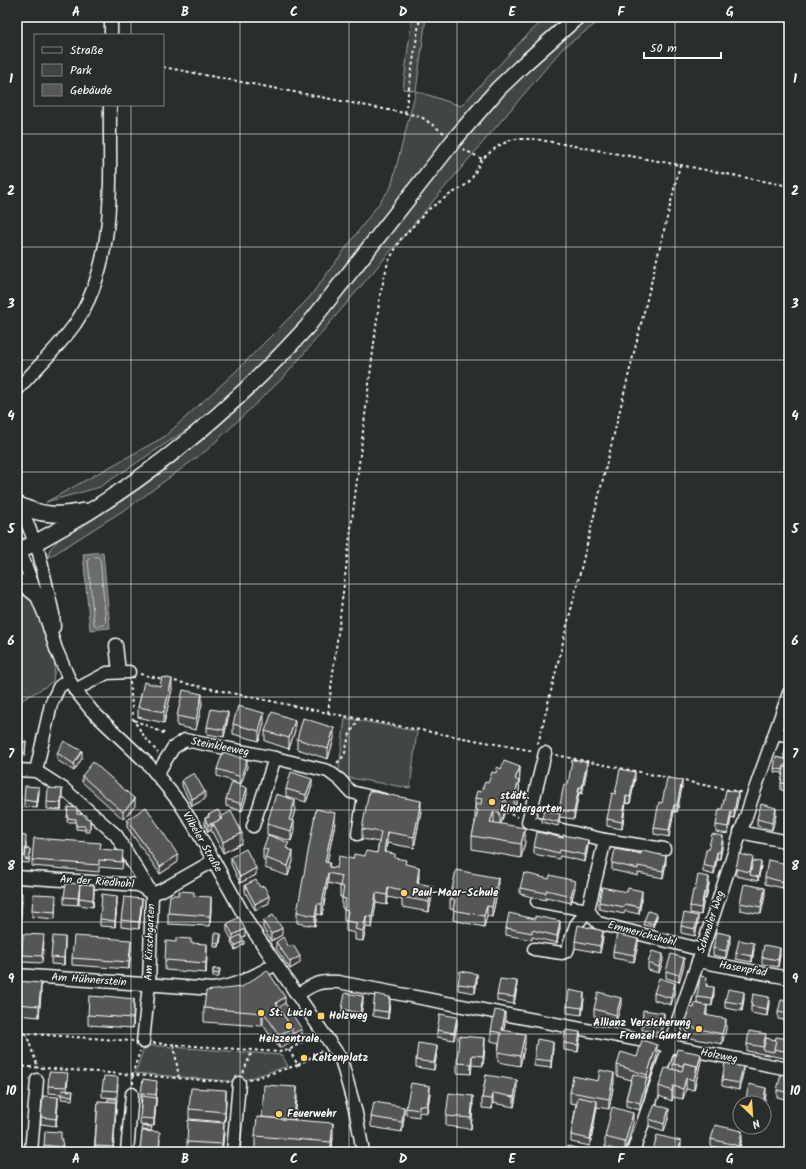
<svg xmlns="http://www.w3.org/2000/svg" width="806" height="1169" font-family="Kalam,sans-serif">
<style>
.green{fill:#414445;stroke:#a0a2a2}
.water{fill:#6a6c6d;stroke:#a6a7a7}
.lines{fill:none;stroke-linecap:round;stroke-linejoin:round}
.shore{stroke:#c3c4c5;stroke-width:1}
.minor-casing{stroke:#fff;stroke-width:15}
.major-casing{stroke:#fff;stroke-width:18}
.path{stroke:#fff;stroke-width:2;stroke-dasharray:3 3;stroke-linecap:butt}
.minor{stroke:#2a2d2e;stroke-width:12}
.major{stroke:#2a2d2e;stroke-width:15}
.wall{fill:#494b4c;stroke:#fff}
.shaded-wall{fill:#3c3d3e;stroke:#fff}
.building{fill:#555758;stroke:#fff}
.grid{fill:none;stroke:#fff;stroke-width:1;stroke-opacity:0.55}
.poi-dot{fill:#ffd166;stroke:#2a2d2e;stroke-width:1.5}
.labels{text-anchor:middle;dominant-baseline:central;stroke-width:3;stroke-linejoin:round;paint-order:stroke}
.street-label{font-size:11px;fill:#fff;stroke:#2a2d2e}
.poi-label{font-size:11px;font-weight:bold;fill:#fff;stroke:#2a2d2e;text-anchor:start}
.neatline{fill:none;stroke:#fff;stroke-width:1.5}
.grid-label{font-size:13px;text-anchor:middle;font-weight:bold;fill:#fff}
</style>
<rect width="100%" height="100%" fill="#2a2d2e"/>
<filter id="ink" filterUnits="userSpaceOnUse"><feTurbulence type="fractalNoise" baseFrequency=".025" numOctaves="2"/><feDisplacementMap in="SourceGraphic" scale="8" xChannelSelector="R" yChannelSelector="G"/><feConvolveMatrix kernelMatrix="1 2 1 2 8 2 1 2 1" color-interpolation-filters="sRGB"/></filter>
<g filter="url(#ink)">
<g class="green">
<path d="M412 17H426L416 91 461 106 523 39 546 17H570L534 45 488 92 279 350 200 421 100 487 46 502 164 437 233 374 309 298 391 187 416 91 403 89Z"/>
<path d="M583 17H605L563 48 284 377 207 450 132 505 48 558 50 549 61 537 109 506 172 461 222 422 287 356 498 95Z"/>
<path d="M17 586 31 594 52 651 55 667 53 681 45 687 17 703Z"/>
<path d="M345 718 417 731 410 788 338 776Z"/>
<path d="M145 1045 282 1055 288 1066 238 1082 135 1073Z"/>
</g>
<path class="water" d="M103 552 110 628 90 630 83 554Z"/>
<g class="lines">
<path class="shore" d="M98 557 100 559 106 623 104 625 96 626 94 624 88 560 89 558Z"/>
<defs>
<g id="minor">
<path d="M111 35V17"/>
<path d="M17 390C36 368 58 348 75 324 118 260 109 178 110 105"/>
<path d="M17 504 26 520 39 553 53 614 54 627"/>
<path d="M17 542 36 594 47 621 56 649 69 679 75 690 92 711 148 764 179 802 195 827 250 926 341 1059 356 1113 363 1152"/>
<path d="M116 645 119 672"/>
<path d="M75 690 107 673 129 672"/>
<path d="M775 733 789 736"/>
<path d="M545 753 528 822 605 840 588 910 593 917 598 923 702 950"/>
<path d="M17 770 36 771 64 789 116 835 152 894 149 984 143 1042"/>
<path d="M36 771 51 704 59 687 69 679"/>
<path d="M157 774 173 748 185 740 275 758 328 771 340 780 351 792 384 800"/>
<path d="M253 826 275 758"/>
<path d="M740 832 789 842"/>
<path d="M358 834 364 796"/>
<path d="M605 840 664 849"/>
<path d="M17 877 139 885 152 894 162 890 213 861"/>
<path d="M537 901 588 910"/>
<path d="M534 949 562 953 567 951 576 925 588 910"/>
<path d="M698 961 789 978"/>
<path d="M17 975 213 989C237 986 255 975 276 964"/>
<path d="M297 995C313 984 319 981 338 982L789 1069"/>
<path d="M31 1152 37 1080"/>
<path d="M127 1152 132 1094"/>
<path d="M233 1152 239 1083"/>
<path d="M633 1152 702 950 753 795 789 693"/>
</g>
<g id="major">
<path d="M17 504C40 516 59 516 84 511"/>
<path d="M17 552C128 497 224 418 307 327L454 140 498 89 524 64 577 17"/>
<path d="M17 581 26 586 36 594"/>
</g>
</defs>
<use href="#minor" class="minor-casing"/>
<use href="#major" class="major-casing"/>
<g class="path">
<path d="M163 67 420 116 444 133"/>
<path d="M405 113 420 17"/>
<path d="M463 149 482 159 498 146 513 139H535L680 165 789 186"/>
<path d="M140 674 163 679"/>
<path d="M169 680 328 713 534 751"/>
<path d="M130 682 133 719 144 736 158 753"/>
<path d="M328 713 380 295 388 262 401 239 429 209 449 195 463 187 471 180 482 159"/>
<path d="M134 720 166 734"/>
<path d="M538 744 680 165"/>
<path d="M556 755 669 778"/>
<path d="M337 763C349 752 344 750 349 737 351 730 356 725 358 719"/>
<path d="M679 780 744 793"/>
<path d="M505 812 518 817"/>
<path d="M17 1033 133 1041"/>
<path d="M26 1033 38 1068"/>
<path d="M153 1043 279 1052 289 1050 312 1036"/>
<path d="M174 1045 179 1079"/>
<path d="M298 1065 323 1050"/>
<path d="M17 1066 229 1082"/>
<path d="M243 1073 252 1051"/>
<path d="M132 1075 140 1051"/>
<path d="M249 1080 298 1065 289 1050"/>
<path d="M133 1084V1075"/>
</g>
<use href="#minor" class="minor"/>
<use href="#major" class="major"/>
</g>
<g class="wall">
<path d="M172 689 164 723 138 717V707Z"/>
<path d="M202 704 196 730 177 726V716Z"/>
<path d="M228 719 224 737 207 734V727Z"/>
<path d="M264 723 259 741 233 734V724Z"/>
<path d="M295 730 289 749 265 741V731Z"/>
<path d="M17 731 21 738 20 742H26L25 756H17Z"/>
<path d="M334 738 328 759 297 749V739Z"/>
<path d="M789 739V791L781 790V783L783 773 774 772V768L784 759V755Z"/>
<path d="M57 753 82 758 74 771 57 760Z"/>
<path d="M247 767 241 784 217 776V769Z"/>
<path d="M520 767 519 794 514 810 506 807 501 824 525 842 521 858 472 849V836L475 823V798L481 792 496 773 501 769Z"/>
<path d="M587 769 582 794 579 793 574 819 560 817 558 826 542 822V818L559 814V810L568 785Z"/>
<path d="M82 776 135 806 123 819 82 782Z"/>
<path d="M635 779 630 804 626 803 622 829 607 826V819L615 794Z"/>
<path d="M182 780 205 799 192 806 182 786Z"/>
<path d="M312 786 306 802 286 796V789Z"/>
<path d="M682 787 677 812 674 811 669 837 654 834V828L662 803Z"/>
<path d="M39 794 37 808 24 807V800Z"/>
<path d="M247 795 242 811 226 806V799Z"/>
<path d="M62 796 61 810 47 809V802Z"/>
<path d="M738 799 734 819 731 818 728 834 716 832V825L722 809Z"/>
<path d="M68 807 77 814 86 818 90 819V832H85V830L76 829V822H67Z"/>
<path d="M295 810 292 820 294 831 291 841 267 834V824Z"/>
<path d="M421 811 414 848 387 843 385 853 395 858 406 865 419 877 418 883 432 896 429 912 402 907V900L388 897 387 905 376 903 372 928 366 927 363 941 355 940V933L346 931V921H344V909L342 908V897H340V886L328 883 322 915 317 914 315 926 297 923V912L335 823 327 863 330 867 337 868 353 859 377 853 379 842 362 839V829Z"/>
<path d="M789 811V830L785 829V822Z"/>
<path d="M208 815 221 819V817L242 843 223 853 211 830 208 832 205 825V818L208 817Z"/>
<path d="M776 815 772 830 757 826V819Z"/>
<path d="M127 820 178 862 160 874 127 827Z"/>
<path d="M17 835 26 843V849H30L29 863 17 862Z"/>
<path d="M723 843 720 859H717L714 875 703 872V865L708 850Z"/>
<path d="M534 847H588L585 862 560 856 559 859 534 854Z"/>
<path d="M263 849H289L293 861 288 876 265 868V860L263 859Z"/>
<path d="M101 850 123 858 122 869 99 867V872L32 866V860Z"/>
<path d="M231 857 256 875 240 883 231 864Z"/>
<path d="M753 861 761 866 758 881 736 876V869Z"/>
<path d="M612 863H666L663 878 638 873V876L612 870Z"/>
<path d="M787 871 783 888 765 884V877Z"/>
<path d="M709 884 706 899H704L701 915 690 913V906L695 890Z"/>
<path d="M245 885 260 887 269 903 255 910 245 892Z"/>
<path d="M520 888H575L571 903 546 897V900L520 894Z"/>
<path d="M498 889 492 917 487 916 484 927 453 920 454 910 450 909V899Z"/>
<path d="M80 891 78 905 64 904V897Z"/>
<path d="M17 892 22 900 21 919H17Z"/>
<path d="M94 892 93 907 79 905V898Z"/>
<path d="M627 892 642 898 639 914 625 911 624 914 599 909V902Z"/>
<path d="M179 895 194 896 211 908 210 926 168 924V913Z"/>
<path d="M765 895 761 914 740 910V903Z"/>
<path d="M56 902 55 919 32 917V910Z"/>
<path d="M117 903 115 927 100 926V919Z"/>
<path d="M142 906 139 929 121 927V920Z"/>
<path d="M657 917 653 927 644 925V921Z"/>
<path d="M263 921 282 935 271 941 263 928Z"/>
<path d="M698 923 695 936 681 933V926Z"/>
<path d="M227 924 245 936 242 937 244 944 235 950 231 943 232 940 227 931Z"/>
<path d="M506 928H560L557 943 532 937V940L506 935Z"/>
<path d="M221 937 219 947H214V943Z"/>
<path d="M603 938 600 953 575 948V941Z"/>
<path d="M44 942 42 963 22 962V955Z"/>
<path d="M276 942 300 963 290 969 276 948Z"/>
<path d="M730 942 726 958 713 955V948Z"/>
<path d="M65 944 64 965 51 964V957Z"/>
<path d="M638 945 634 962 613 958V951Z"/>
<path d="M131 947 129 969 72 965V958Z"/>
<path d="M754 949 752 962 736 959V953Z"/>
<path d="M207 955 206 973 165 970V960Z"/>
<path d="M780 955 778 967 762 964V957Z"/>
<path d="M789 955V969H788V962Z"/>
<path d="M663 961 659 973 648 970V963Z"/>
<path d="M684 965 679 982 666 978V971Z"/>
<path d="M213 969H220L219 977H213Z"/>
<path d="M17 981 41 993 39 1017 17 1015Z"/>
<path d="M477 981 475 993 458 990V984Z"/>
<path d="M707 984V986L714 994 712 1006 705 1005 707 1015 726 1029 722 1044 690 1038 686 1031V1021L697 1004V997Z"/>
<path d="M517 988 514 1004 497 1001V995Z"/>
<path d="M675 990 671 1005 654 1000V993Z"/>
<path d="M105 997 134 1010 133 1028 88 1025V1015Z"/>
<path d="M584 999 582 1015 567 1013V1006Z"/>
<path d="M744 999 742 1011 725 1008V1001Z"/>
<path d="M789 1001V1021L778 1019V1012Z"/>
<path d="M363 1003 360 1020 342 1016V1009Z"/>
<path d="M285 1004 302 1036 279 1048 263 1025 262 1026 204 1022V1008Z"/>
<path d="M390 1004 388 1019 373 1016V1010Z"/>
<path d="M769 1004 767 1016 751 1013V1006Z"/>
<path d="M621 1005 616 1022 594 1016V1009Z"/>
<path d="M664 1020 662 1033 642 1030V1024Z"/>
<path d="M505 1023 504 1030 525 1044 520 1066 498 1062V1052L499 1043 491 1041V1031Z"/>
<path d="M457 1024 454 1040 437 1037V1030Z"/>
<path d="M766 1038 776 1040 789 1039V1059L747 1051V1044Z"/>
<path d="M580 1039 578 1052 564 1050V1043Z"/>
<path d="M485 1048 483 1066 472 1065 471 1074 457 1073V1063Z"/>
<path d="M553 1048 551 1068 534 1066V1059Z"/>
<path d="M437 1053 434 1070 416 1067V1060Z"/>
<path d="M657 1055 640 1110 626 1106V1099L631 1080 617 1076V1065L637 1057Z"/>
<path d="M701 1061 694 1090 686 1089 683 1099 673 1097 672 1101 659 1096V1086L673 1070V1064Z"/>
<path d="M17 1070 22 1077 20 1091H17Z"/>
<path d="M743 1073 739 1090 722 1086V1080Z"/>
<path d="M486 1075 517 1091 514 1107 493 1103 492 1109 482 1108V1098Z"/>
<path d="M789 1076V1100L777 1097V1090Z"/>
<path d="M68 1080 67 1091H73L72 1100 61 1099V1094L48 1093V1086Z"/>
<path d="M614 1083 609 1109 597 1107 590 1146 571 1142V1135L576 1104 570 1103V1092Z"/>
<path d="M118 1084 117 1098 102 1097V1090Z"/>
<path d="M157 1088 154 1126 140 1125 141 1093Z"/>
<path d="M430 1093 427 1113 419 1112V1117L406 1115V1108Z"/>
<path d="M297 1098 295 1120 333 1137 332 1152H286L255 1149V1136L262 1117Z"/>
<path d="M117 1099 113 1152H94L98 1101 107 1102Z"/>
<path d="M226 1100 225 1122 189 1119V1109Z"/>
<path d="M58 1104 56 1126 41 1124V1117Z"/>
<path d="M473 1106 471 1129 446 1126V1116Z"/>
<path d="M669 1116 664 1131 649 1126V1119Z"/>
<path d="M371 1117H404L402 1132 371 1127Z"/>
<path d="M633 1123 625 1152 605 1147V1137Z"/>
<path d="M142 1131 151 1132 160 1139 159 1152H140Z"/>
<path d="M224 1133 222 1152H187V1142Z"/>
<path d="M742 1138 739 1152H736L711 1146V1139Z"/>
<path d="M61 1139 63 1146 62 1152H44V1145Z"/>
<path d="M681 1148 680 1152H653V1150Z"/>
</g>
<g class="shaded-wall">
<path d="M172 679V689L164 723V712Z"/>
<path d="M202 694V704L196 730V720Z"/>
<path d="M228 712V719L224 737V730Z"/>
<path d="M264 713V723L259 741V731Z"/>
<path d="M295 720V730L289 749V738Z"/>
<path d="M334 728V738L328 759V749Z"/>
<path d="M82 751V758L74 771V764Z"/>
<path d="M247 760V767L241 784V777Z"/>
<path d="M587 762V769L582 794V787Z"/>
<path d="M520 767 519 794 514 810V796L515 779Z"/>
<path d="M635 772V779L630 804V797Z"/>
<path d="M312 779V786L306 802V795Z"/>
<path d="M682 780V787L677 812V805Z"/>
<path d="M39 787V794L37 808V802Z"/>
<path d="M579 787V793L574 819V812Z"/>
<path d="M247 788V795L242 811V804Z"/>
<path d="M62 789V796L61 810V803Z"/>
<path d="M205 792V799L192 806V799Z"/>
<path d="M738 792V799L734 819V812Z"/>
<path d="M506 794V807L500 826V813Z"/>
<path d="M626 796V803L622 829V822Z"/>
<path d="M135 799V806L123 819V812Z"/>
<path d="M295 800V810L289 830V820Z"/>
<path d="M421 801V811L414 848V837Z"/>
<path d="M674 805V811L669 837V830Z"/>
<path d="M776 808V815L772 830V823Z"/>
<path d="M494 811V824L490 822Z"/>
<path d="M731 811V818L728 834V827Z"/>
<path d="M335 813V823L325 873V862Z"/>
<path d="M294 821V831L291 841V831Z"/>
<path d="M211 823V830L208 832V825Z"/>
<path d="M525 828V842L521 858V844Z"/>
<path d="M387 832V843L384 862V852Z"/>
<path d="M242 833V843L223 853V842Z"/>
<path d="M723 836V843L720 859V852Z"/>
<path d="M588 840V847L585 862V855Z"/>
<path d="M293 851V861L288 876V866Z"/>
<path d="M717 852V859L714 875V868Z"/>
<path d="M178 855V862L160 874V867Z"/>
<path d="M666 856V863L663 878V871Z"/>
<path d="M761 862V866L758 881V877Z"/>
<path d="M787 864V871L783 888V882Z"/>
<path d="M419 867V877L417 893V883Z"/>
<path d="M256 868V875L240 883V877Z"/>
<path d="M328 873V883L322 915V904Z"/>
<path d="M709 877V884L706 899V893Z"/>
<path d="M498 878V889L492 917V907Z"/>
<path d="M575 881V888L571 903V896Z"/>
<path d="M80 884V891L78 905V898Z"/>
<path d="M94 885V892L93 907V900Z"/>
<path d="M432 886V896L429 912V902Z"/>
<path d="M388 887V897L387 905V895Z"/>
<path d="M765 888V895L761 914V907Z"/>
<path d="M642 891V898L639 914V907Z"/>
<path d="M704 892V899L701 915V908Z"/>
<path d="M376 893V903L372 928V917Z"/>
<path d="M117 896V903L115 927V921Z"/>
<path d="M269 896V903L255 910V904Z"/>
<path d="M211 897V908L210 926V916Z"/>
<path d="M142 899V906L139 929V922Z"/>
<path d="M317 904V914L315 926V916Z"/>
<path d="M487 906V916L484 927V916Z"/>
<path d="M657 914V917L653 927V924Z"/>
<path d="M366 916V927L363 941V931Z"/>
<path d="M698 916V923L695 936V929Z"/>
<path d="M560 921V928L557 943V936Z"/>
<path d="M282 928V935L271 941V934Z"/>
<path d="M245 929V936L233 942V935Z"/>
<path d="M603 931V938L600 953V946Z"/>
<path d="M221 934V937L219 947V944Z"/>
<path d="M730 935V942L726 958V951Z"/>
<path d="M65 937V944L64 965V958Z"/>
<path d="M638 939V945L634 962V955Z"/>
<path d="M131 940V947L129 969V962Z"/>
<path d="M244 941V944L235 950V946Z"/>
<path d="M754 943V949L752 962V956Z"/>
<path d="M207 944V955L206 973V963Z"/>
<path d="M780 948V955L778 967V960Z"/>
<path d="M663 954V961L659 973V967Z"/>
<path d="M300 956V963L290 969V962Z"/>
<path d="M684 958V965L679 982V975Z"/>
<path d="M477 974V981L475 993V986Z"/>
<path d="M517 981V988L514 1004V997Z"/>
<path d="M41 983V993L39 1017V1006Z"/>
<path d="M675 983V990L671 1005V998Z"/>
<path d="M714 987V994L712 1006V999Z"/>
<path d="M744 992V999L742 1011V1004Z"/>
<path d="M584 993V999L582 1015V1008Z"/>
<path d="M363 996V1003L360 1020V1013Z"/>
<path d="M285 997V1010H276V1003Z"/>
<path d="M390 997V1004L388 1019V1012Z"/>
<path d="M769 997V1004L767 1016V1009Z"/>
<path d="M621 998V1005L616 1022V1015Z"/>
<path d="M134 999V1010L133 1028V1018Z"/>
<path d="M707 1006V1016L705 1015Z"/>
<path d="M263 1011V1025L262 1026V1013Z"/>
<path d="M505 1012V1023L502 1040V1030Z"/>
<path d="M664 1013V1020L662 1033V1026Z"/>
<path d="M457 1017V1024L454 1040V1033Z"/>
<path d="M726 1019V1029L722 1044V1034Z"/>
<path d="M292 1028 302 1029V1036L279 1048V1035Z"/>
<path d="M580 1032V1039L578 1052V1045Z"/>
<path d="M525 1034V1044L520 1066V1056Z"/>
<path d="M485 1038V1048L483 1066V1056Z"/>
<path d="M553 1042V1048L551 1068V1061Z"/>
<path d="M657 1045V1055L640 1110V1103L647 1078V1075Z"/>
<path d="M437 1046V1053L434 1070V1063Z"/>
<path d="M701 1054V1061L694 1090V1080Z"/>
<path d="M472 1055V1065L471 1074V1064Z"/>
<path d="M743 1067V1073L739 1090V1083Z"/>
<path d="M22 1070V1077L20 1091V1084Z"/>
<path d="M614 1073V1083L609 1109V1099Z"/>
<path d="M686 1078V1089L683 1099V1089Z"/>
<path d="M517 1080V1091L514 1107V1097Z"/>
<path d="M430 1086V1093L427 1113V1106Z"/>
<path d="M673 1086V1097L672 1101V1091Z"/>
<path d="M297 1087V1098L293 1133V1123Z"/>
<path d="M766 1088V1095L764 1105V1103H763Z"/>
<path d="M226 1090V1100L225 1122V1112Z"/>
<path d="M493 1093V1103L492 1109V1099Z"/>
<path d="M21 1095V1102L18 1147V1140Z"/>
<path d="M473 1096V1106L471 1129V1118Z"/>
<path d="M58 1097V1104L56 1126V1119Z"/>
<path d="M156 1098V1104L154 1126V1119Z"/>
<path d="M597 1101V1107L590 1146V1139Z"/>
<path d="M116 1102V1109L113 1152V1147Z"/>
<path d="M404 1107V1117L402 1132V1122Z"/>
<path d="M669 1109V1116L664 1131V1124Z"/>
<path d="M633 1113V1123L625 1152V1142Z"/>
<path d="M224 1123V1133L222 1152V1144Z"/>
<path d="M333 1123V1137L331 1152V1142Z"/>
<path d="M742 1131V1138L739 1152V1146Z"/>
<path d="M681 1141V1148L680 1152H678Z"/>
</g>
<g class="building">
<path d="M162 677 172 679 164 712 138 707 144 682 160 686Z"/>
<path d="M183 690 202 694 196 720 177 716Z"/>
<path d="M238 706 264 713 259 731 233 724Z"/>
<path d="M211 709 228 712 224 730 207 727Z"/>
<path d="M272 712 295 720 289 738 265 731Z"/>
<path d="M303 718 334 728 328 749 297 739Z"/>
<path d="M17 731H21L19 749H17Z"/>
<path d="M787 739H789V756L784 755Z"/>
<path d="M64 741 82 751 74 764 57 753Z"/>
<path d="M20 742H26L25 753 19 752Z"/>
<path d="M223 752 247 760 241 777 217 769Z"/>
<path d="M776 757 789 760V766L784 765 783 770 774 768Z"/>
<path d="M572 760 587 762 582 787H579L574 812 559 810 564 784 568 785Z"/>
<path d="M504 761 520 767 515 779 519 781 514 796 506 794 500 813 494 811 490 822 525 828 521 844 472 836 478 810 475 809 476 804H481L482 799 475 798 477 791 481 792 485 782 488 783 492 772 496 773 497 767 501 769Z"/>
<path d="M93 762 135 799 123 812 82 776Z"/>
<path d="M784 767 789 768V784L781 783Z"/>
<path d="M620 769 635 772 630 797 626 796 622 822 607 819 612 793 615 794Z"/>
<path d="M291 772 312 779 306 795 286 789Z"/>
<path d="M194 773 205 792 192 799 182 780Z"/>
<path d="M667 778 682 780 677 805H674L669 830 654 828 659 802 662 803Z"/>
<path d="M232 782 247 788 242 804 226 799Z"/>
<path d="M25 786 39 787 37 802 24 800Z"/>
<path d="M48 788 62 789 61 803 47 802Z"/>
<path d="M726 790 738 792 734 812 731 811 728 827 716 825 719 809H722Z"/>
<path d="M369 791 421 801 414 837 387 832 384 852 395 854V858L406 860 405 864 419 867 417 883 432 886 429 902 402 897 403 890 388 887 387 895 376 893 372 917 366 916 363 931 355 929 357 923 346 921 348 911 344 910 346 899 342 898 344 887 340 886 342 876 328 873 322 904H317L315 916 297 912 316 809 335 813 325 862 330 863 329 867 337 868 339 856 353 859 354 854 365 856 366 851 377 853 381 832 362 829Z"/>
<path d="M276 794 295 800 289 820 294 821 291 831 267 824Z"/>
<path d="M761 804 776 808 772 823 757 819Z"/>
<path d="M68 807 77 808V814L86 815V818L90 819V829H85V826H76V819L67 818Z"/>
<path d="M146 807 178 855 160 867 127 820Z"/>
<path d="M218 810 221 815 219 816 221 820 213 823V827L211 823 208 825 205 818 209 817 208 815Z"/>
<path d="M544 810 560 814 558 822 542 818Z"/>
<path d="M231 811 242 833 223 842 213 823 222 819 221 817Z"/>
<path d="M788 811H789V824L785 822Z"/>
<path d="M537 832 563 838V835L588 840 585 855 560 850 559 853 534 847Z"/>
<path d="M712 834 723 836 720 852H717L714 868 703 865 706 850H708Z"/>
<path d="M17 835 26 836 25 856 17 855Z"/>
<path d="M268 835 289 843 286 848 293 851 288 866 265 858 268 850 263 849Z"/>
<path d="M34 838 101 843 100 849 123 851 122 862 99 860V865L32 860Z"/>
<path d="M26 849H30L29 860 25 859Z"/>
<path d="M246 849 256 868 240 877 231 857Z"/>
<path d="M615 849 641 854 642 851 666 856 663 871 638 866V869L612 863Z"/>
<path d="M739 854 753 857 750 872 736 869Z"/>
<path d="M768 860 787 864 783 882 765 877Z"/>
<path d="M753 861 761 862 758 877 750 875Z"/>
<path d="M456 870 498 878 492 907 487 906 484 916 453 910 455 900 450 899Z"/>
<path d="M524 873 549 879 550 875 575 881 571 896 546 890V893L520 888Z"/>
<path d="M698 875 709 877 706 893 704 892 701 908 690 906 693 890H695Z"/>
<path d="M256 880 260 887 264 886 269 896 255 904 245 885Z"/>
<path d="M66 883 80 884 78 898 64 897Z"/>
<path d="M80 884 94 885 93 900 79 898Z"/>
<path d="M744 884 765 888 761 907 740 903Z"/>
<path d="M602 887 627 892 628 888 642 891 639 907 625 904 624 907 599 902Z"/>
<path d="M179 891 194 892V896L211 897 210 916 168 913 170 895H179Z"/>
<path d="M17 892 22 893 21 912H17Z"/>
<path d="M33 894 56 895 55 912 32 910Z"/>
<path d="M102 894 117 896 115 921 100 919Z"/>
<path d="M124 897 142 899 139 922 121 920Z"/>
<path d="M648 911 657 914 653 924 644 921Z"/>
<path d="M509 913 535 919V916L560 921 557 936 532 930V933L506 928Z"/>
<path d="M684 913 698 916 695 929 681 926Z"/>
<path d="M273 915 282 928 271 934 263 921Z"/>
<path d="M239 917 245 929 233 935 227 924Z"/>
<path d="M578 925 603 931 600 946 575 941Z"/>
<path d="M717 932 730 935 726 951 713 948Z"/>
<path d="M215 933 221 934 219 944 214 943Z"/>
<path d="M23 934 44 935 42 956 22 955Z"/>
<path d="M617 934 638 939 634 955 613 951Z"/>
<path d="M240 935 244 941 235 946 231 940Z"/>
<path d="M53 936 65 937 64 958 51 957Z"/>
<path d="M74 936 131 940 129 962 72 958Z"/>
<path d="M283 937 289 947 293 945 300 956 290 962 276 942Z"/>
<path d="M176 938 191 939V943L207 944 206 963 165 960 166 941 176 942Z"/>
<path d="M739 940 754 943 752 956 736 953Z"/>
<path d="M764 945 780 948 778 960 762 957Z"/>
<path d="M652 951 663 954 659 967 648 963Z"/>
<path d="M671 954 684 958 679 975 666 971Z"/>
<path d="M789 955V962H788Z"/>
<path d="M213 969H220L219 974 213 973Z"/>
<path d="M267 970 285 997 276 1003 292 1028 279 1035 263 1011 262 1013 204 1008 206 991 242 987Z"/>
<path d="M460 971 477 974 475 986 458 984Z"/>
<path d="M700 976 707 977 706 986 714 987 712 999 697 997Z"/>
<path d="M659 978 675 983 671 998 654 993Z"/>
<path d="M500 979 517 981 514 997 497 995Z"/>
<path d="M17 981 41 983 39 1006 17 1004Z"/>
<path d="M728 989 744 992 742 1004 725 1001Z"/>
<path d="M569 990 584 993 582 1008 567 1006Z"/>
<path d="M598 992 621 998 616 1015 594 1009Z"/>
<path d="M345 993 363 996 360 1013 342 1009Z"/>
<path d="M375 994 390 997 388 1012 373 1010Z"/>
<path d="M753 994 769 997 767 1009 751 1006Z"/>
<path d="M89 996 105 997V996L134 999 133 1018 88 1015Z"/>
<path d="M781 1000 789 1001V1014L778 1012Z"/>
<path d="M285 1003 302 1029 292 1034V1028L279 1008Z"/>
<path d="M695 1003 707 1006 705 1015 726 1019 722 1034 690 1027 686 1021 690 1007 694 1008Z"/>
<path d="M495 1010 505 1012 502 1030 525 1034 520 1056 498 1052 501 1033 491 1031Z"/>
<path d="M643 1010 664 1013 662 1026 642 1024Z"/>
<path d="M440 1014 457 1017 454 1033 437 1030Z"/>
<path d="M566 1030 580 1032 578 1045 564 1043Z"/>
<path d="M749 1031 766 1034 763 1047 747 1044Z"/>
<path d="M459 1036 485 1038 483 1056 472 1055 471 1064 457 1063Z"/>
<path d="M776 1037 789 1039V1052L774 1049Z"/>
<path d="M766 1038 776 1040 774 1049V1052L763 1050Z"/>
<path d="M537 1039 553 1042 551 1061 534 1059Z"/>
<path d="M642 1040 657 1045 647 1075 617 1065 621 1052 637 1057Z"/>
<path d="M418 1043 437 1046 434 1063 416 1060Z"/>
<path d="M677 1049 701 1054 697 1069V1066L684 1063 683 1066 673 1064Z"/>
<path d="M684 1063 697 1066 694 1080 686 1078 683 1089 673 1086 672 1091 659 1086 665 1068 682 1071Z"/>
<path d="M725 1063 743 1067 739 1083 722 1080Z"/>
<path d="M17 1070H22L20 1084H17Z"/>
<path d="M600 1070 614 1073 609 1099 570 1092 573 1076 598 1081Z"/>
<path d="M49 1072 68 1073 66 1087 48 1086Z"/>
<path d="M633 1074 647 1078 640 1103 626 1099Z"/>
<path d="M781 1074 789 1076V1093L777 1090Z"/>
<path d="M486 1075 517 1080 514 1097 493 1093 492 1099 482 1098Z"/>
<path d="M104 1076 118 1077 117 1091 102 1090Z"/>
<path d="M143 1079 157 1081 156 1095 141 1093Z"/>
<path d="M411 1083 430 1086 427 1106 419 1105V1110L406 1108Z"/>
<path d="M749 1084 766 1088 763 1103H745Z"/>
<path d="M264 1085 297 1087 294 1120 262 1117Z"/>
<path d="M191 1088 226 1090 225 1112 189 1109Z"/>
<path d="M62 1090 73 1091 72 1096 61 1095Z"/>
<path d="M17 1092 22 1093V1097L21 1095H17Z"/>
<path d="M449 1093 473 1096 471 1118 446 1116Z"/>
<path d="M17 1095H21L18 1140H17Z"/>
<path d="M43 1096 58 1097 56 1119 41 1117Z"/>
<path d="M142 1096 156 1098 154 1119 140 1118Z"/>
<path d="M578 1097 597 1101 590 1139 571 1135Z"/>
<path d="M108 1099H117L116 1104V1102H107Z"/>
<path d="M98 1101 116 1102 113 1147 95 1146Z"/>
<path d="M374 1102 404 1107 402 1122 371 1117Z"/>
<path d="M655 1104 669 1109 664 1124 649 1119Z"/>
<path d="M612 1107 633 1113 625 1142 605 1137Z"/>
<path d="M257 1117 333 1123 331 1142 255 1136Z"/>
<path d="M188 1120 224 1123 222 1144 187 1142Z"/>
<path d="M715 1125 742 1131 739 1146 711 1139Z"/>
<path d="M142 1126 152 1127 151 1131 142 1130Z"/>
<path d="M45 1131 61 1132V1139H63L62 1147 44 1145Z"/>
<path d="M142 1131 160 1132 159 1151 140 1149Z"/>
<path d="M657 1135 681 1141 678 1152H663L653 1150Z"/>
<path d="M17 1143H18L17 1152Z"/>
<path d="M568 1146 592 1152H567Z"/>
<path d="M601 1148 614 1152H600Z"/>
<path d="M45 1149 56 1150V1152H45Z"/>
<path d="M94 1149 113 1150 112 1152H94Z"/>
<path d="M753 1149 767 1152H752Z"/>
<path d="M395 1150V1152H386Z"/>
</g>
</g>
<path class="grid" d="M131 17V35M240 17V1152M349 17V1152M457 17V1152M566 17V1152M675 17V1152M131 105V1152M17 134H789M17 247H789M17 360H789M17 472H789M17 584H789M17 697H789M17 810H789M17 922H789M17 1034H789"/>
<g class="poi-dot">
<circle cx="492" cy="802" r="4"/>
<circle cx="404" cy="893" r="4"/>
<circle cx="261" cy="1013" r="4"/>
<rect x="317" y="1012" width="8" height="8" rx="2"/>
<circle cx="289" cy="1026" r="4"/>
<circle cx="699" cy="1029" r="4"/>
<circle cx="304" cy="1058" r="4"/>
<circle cx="279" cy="1114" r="4"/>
</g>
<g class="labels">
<g class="street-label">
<text transform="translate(220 747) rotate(11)">Steinkleeweg</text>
<text transform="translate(202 842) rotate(60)">Vilbeler Straße</text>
<text transform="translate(97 882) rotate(4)">An der Riedhohl</text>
<text transform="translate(711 922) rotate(-72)">Schmaler Weg</text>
<text transform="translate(642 934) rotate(15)">Emmerichshohl</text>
<text transform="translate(150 942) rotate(-88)">Am Kirschgarten</text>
<text transform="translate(743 969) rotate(10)">Hasenpfad</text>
<text transform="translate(89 980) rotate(4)">Am Hühnerstein</text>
<text transform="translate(719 1056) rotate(11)">Holzweg</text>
</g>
<g class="poi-label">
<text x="500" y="796">städt.<tspan x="500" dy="13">Kindergarten</tspan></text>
<text x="412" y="893">Paul-Maar-Schule</text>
<text x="269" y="1013">St. Lucia</text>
<text x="329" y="1016">Holzweg</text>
<text x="691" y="1023" text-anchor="end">Allianz Versicherung<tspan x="691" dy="13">Frenzel Gunter</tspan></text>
<text x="289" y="1039" text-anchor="middle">Heizzentrale</text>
<text x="312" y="1058">Keltenplatz</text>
<text x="287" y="1114">Feuerwehr</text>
</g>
</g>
<rect width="806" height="1169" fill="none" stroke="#2a2d2e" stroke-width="44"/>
<rect x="34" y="34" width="130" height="72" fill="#2a2d2e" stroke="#7f8182"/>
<rect x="42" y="47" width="20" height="6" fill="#2a2d2e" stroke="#7f8182"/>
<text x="70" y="54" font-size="12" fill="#ffffff">Straße</text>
<rect x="42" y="64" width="20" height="12" fill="#414445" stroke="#7f8182"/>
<text x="70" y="74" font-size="12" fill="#ffffff">Park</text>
<rect x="42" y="84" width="20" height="12" fill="#555758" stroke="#7f8182"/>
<text x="70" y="94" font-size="12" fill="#ffffff">Gebäude</text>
<g transform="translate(752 1115) rotate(155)"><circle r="19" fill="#2a2d2e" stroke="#7f8182"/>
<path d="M0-3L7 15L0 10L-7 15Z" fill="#ffd166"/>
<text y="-6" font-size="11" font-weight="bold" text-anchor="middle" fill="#ffffff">N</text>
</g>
<path d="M644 52v6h77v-6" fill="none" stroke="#ffffff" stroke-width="2"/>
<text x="650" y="52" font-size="12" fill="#ffffff" stroke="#2a2d2e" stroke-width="3" paint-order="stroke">50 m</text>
<rect x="22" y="22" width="762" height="1125" class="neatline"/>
<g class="grid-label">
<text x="76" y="16">A</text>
<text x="185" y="16">B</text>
<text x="294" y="16">C</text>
<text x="403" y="16">D</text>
<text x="512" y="16">E</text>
<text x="621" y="16">F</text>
<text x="730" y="16">G</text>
<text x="11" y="83">1</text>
<text x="795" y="83">1</text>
<text x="11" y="195">2</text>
<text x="795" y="195">2</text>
<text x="11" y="308">3</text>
<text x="795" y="308">3</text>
<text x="11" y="420">4</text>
<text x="795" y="420">4</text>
<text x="11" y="533">5</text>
<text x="795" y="533">5</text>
<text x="11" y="645">6</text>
<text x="795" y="645">6</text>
<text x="11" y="758">7</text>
<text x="795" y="758">7</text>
<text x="11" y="870">8</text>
<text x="795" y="870">8</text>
<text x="11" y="983">9</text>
<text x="795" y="983">9</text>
<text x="11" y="1095">10</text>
<text x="795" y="1095">10</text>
<text x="76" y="1163">A</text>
<text x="185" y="1163">B</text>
<text x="294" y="1163">C</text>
<text x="403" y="1163">D</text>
<text x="512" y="1163">E</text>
<text x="621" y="1163">F</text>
<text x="730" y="1163">G</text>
</g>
</svg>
